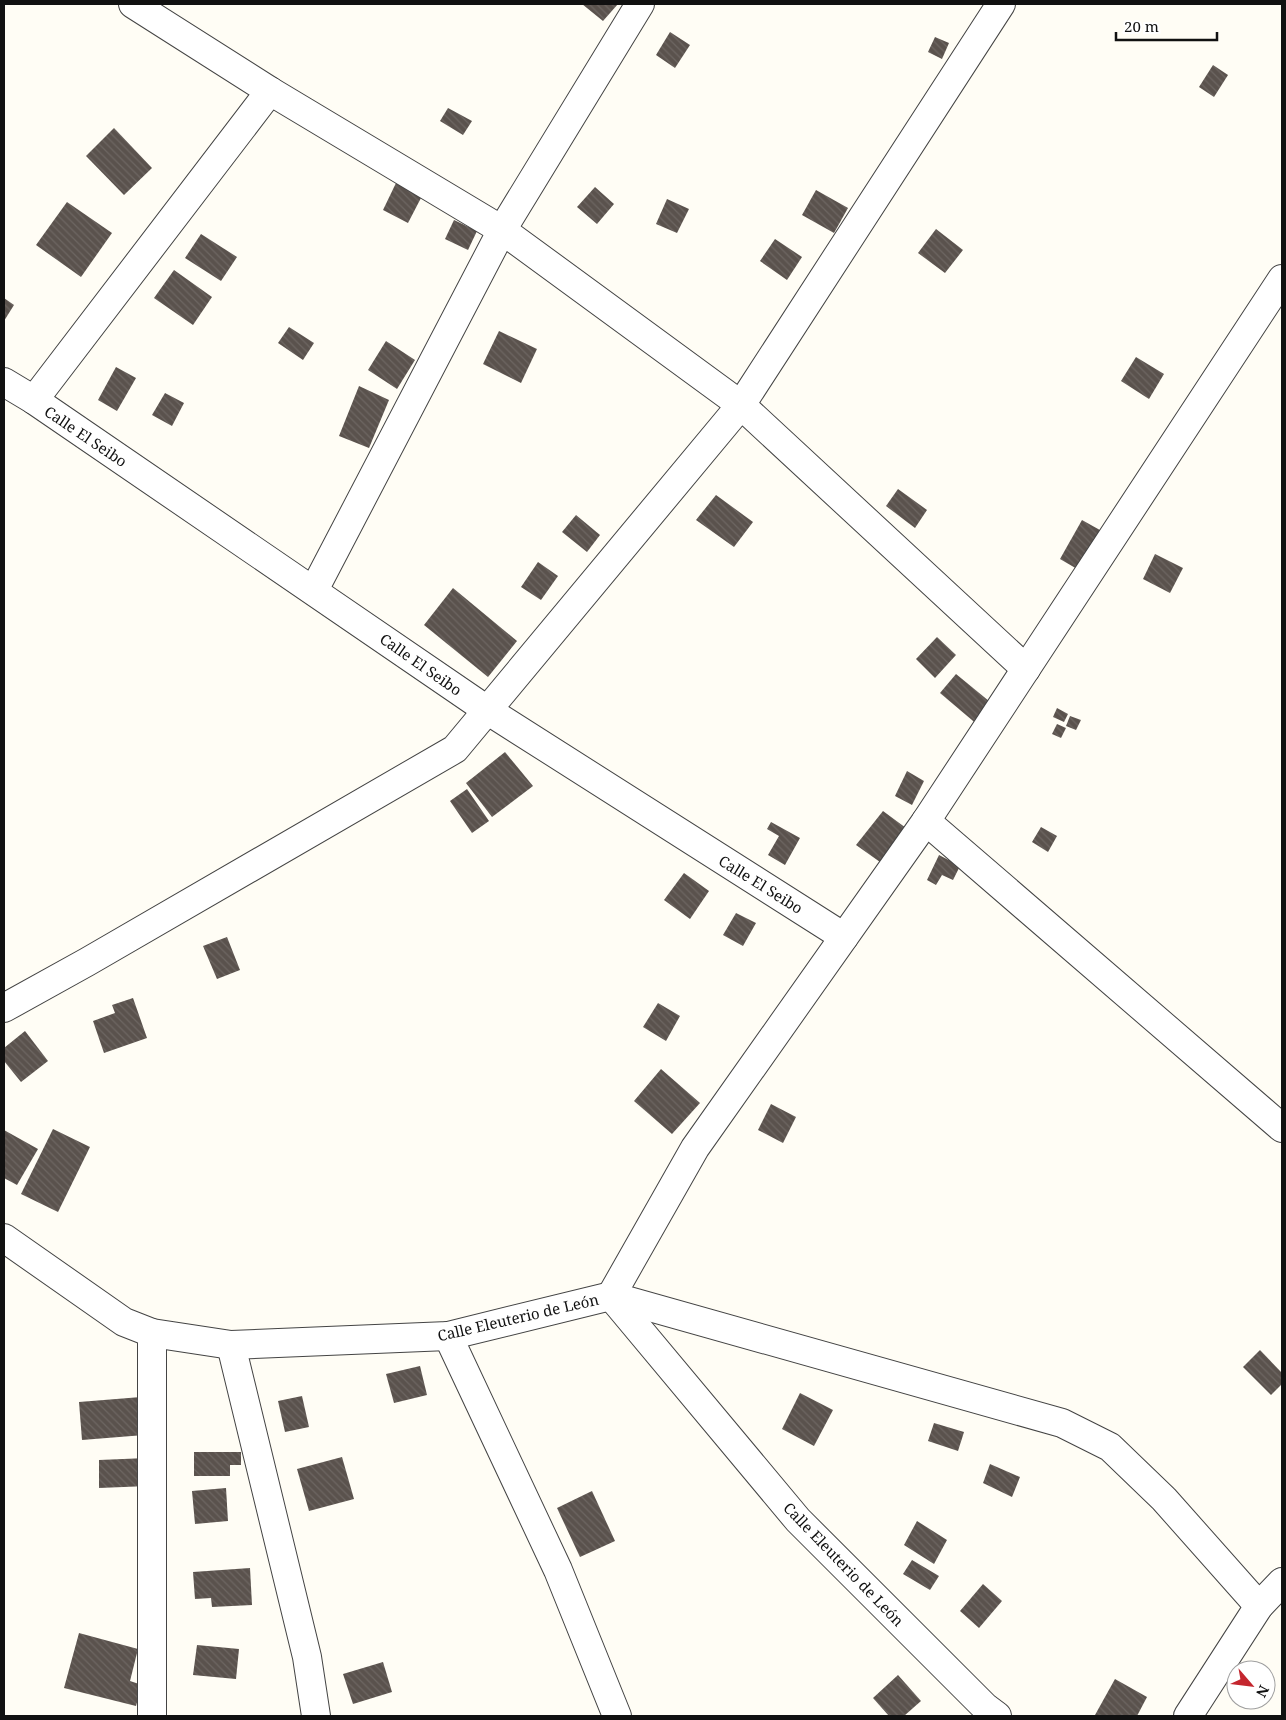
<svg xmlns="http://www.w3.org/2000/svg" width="1286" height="1720" font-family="'Noto Serif',serif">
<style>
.building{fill:url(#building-back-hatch)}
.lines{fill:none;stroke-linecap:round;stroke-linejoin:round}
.minor-casing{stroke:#444;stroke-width:30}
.minor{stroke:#fff;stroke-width:28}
.labels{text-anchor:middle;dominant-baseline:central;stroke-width:5;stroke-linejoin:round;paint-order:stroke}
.street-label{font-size:15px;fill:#111;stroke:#fff}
</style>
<defs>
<pattern id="building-back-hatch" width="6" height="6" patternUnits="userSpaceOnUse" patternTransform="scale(1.25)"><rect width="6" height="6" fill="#5a524d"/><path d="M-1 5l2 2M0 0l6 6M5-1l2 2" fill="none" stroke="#6d6662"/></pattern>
</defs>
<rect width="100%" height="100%" fill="#fffdf5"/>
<g class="building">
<path d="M582 4H618L603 21Z"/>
<path d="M670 32 690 45 675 68 656 55Z"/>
<path d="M935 37 949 43 942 59 928 52Z"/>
<path d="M1213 65 1228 75 1214 97 1199 87Z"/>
<path d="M448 108 472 121 463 135 440 121Z"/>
<path d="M114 128 152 168 124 195 86 156Z"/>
<path d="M396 183 422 196 408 223 383 210Z"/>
<path d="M595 187 614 204 597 224 577 207Z"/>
<path d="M816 190 848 208 834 233 802 215Z"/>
<path d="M667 199 689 209 677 233 656 224Z"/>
<path d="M67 202 112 233 81 277 36 245Z"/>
<path d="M454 220 477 231 468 250 445 239Z"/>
<path d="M936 229 963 250 945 273 918 253Z"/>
<path d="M201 234 237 257 221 281 185 258Z"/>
<path d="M775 239 802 257 787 280 760 261Z"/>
<path d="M174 270 212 297 193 325 154 298Z"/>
<path d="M4 298 14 305 4 321Z"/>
<path d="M289 327 314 343 303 360 278 343Z"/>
<path d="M499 331 537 349 521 383 483 364Z"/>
<path d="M386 341 415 360 397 389 368 370Z"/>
<path d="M1136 357 1164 374 1149 399 1121 381Z"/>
<path d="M116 367 136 378 117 411 98 400Z"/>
<path d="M359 386 389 400 369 448 339 436Z"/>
<path d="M165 393 184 403 172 426 152 415Z"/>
<path d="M898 489 927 510 915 528 886 506Z"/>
<path d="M716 495 753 522 734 547 696 520Z"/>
<path d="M576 515 600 535 587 552 562 532Z"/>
<path d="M1082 520 1107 534 1084 573 1060 559Z"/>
<path d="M1155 554 1183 568 1170 593 1143 579Z"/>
<path d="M538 562 558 576 541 600 521 587Z"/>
<path d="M453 588 517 641 488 677 424 625Z"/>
<path d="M937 637 956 655 935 678 916 659Z"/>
<path d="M956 674 995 706 979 726 940 693Z"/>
<path d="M1057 708 1068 714 1064 722 1053 717Z"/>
<path d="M1070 716 1081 720 1076 730 1066 726Z"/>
<path d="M1057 724 1066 728 1061 738 1052 734Z"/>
<path d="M505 752 533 786 492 817 466 783Z"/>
<path d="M907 771 924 781 912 805 895 796Z"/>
<path d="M467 789 489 821 472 833 450 801Z"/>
<path d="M883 811 906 828 880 862 856 845Z"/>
<path d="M771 822 800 838 785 865 768 855 779 836 767 829Z"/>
<path d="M1041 827 1057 836 1048 852 1032 842Z"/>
<path d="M939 855 960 866 953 880 942 875 936 885 927 880Z"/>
<path d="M684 873 709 891 690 919 664 900Z"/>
<path d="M736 913 756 923 743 946 723 935Z"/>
<path d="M227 937 240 970 217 979 203 946Z"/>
<path d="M133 998 147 1038 104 1053 93 1021 115 1013 112 1005Z"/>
<path d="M658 1003 680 1016 666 1041 643 1027Z"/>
<path d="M25 1031 48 1061 21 1082 4 1061V1048Z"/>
<path d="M661 1069 700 1103 672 1134 634 1101Z"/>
<path d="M771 1104 796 1117 783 1143 758 1130Z"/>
<path d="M53 1129 90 1147 58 1212 21 1194Z"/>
<path d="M4 1130 38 1149 17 1185 4 1178Z"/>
<path d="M1260 1350 1282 1373V1384L1271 1395 1243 1367Z"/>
<path d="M420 1366 427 1395 394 1403 386 1374Z"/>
<path d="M800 1393 833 1410 814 1446 782 1429Z"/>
<path d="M302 1396 309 1427 285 1432 278 1401Z"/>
<path d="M141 1397 144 1435 82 1440 79 1402Z"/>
<path d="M934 1423 964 1432 958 1451 928 1441Z"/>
<path d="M194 1452H241V1465H230V1476H194Z"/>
<path d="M342 1457 354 1499 309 1511 297 1469Z"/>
<path d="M147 1458 148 1486 99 1488V1460Z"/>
<path d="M990 1464 1020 1477 1012 1497 983 1483Z"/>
<path d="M226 1488 228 1521 195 1524 192 1491Z"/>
<path d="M592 1491 615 1541 580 1557 557 1508Z"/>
<path d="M917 1521 947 1540 934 1564 904 1545Z"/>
<path d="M912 1560 939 1576 930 1590 903 1574Z"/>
<path d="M250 1568 252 1605 212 1607 211 1598 195 1599 193 1572Z"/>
<path d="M983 1584 1002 1601 979 1628 960 1611Z"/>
<path d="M79 1633 138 1649 130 1681 142 1685 136 1706 64 1688Z"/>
<path d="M197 1645 239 1649 236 1679 193 1675Z"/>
<path d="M383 1662 392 1692 353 1704 343 1674Z"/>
<path d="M898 1675 921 1701 904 1716H889L873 1698Z"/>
<path d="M1115 1679 1147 1697 1137 1716 1095 1715Z"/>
</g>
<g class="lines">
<defs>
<g id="minor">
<path d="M133 4 270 91 502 230 741 405 1026 669"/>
<path d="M4 382 34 400 487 710 844 937"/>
<path d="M34 400 270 91"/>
<path d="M314 590 502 230 640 4"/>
<path d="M926 821 1282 1128"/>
<path d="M4 1008 87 962 455 749 741 405 1001 4"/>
<path d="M4 1238 124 1322 152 1333 231 1345 448 1336 611 1296 1062 1423 1110 1447 1164 1499 1259 1606"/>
<path d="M611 1296 695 1148 926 821 1282 279"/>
<path d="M611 1296 798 1520 985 1707 997 1716"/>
<path d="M448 1336 558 1570 617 1716"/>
<path d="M231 1345 307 1657 316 1716"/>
<path d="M152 1716V1333"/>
<path d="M1188 1716 1259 1606 1282 1582"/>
</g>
</defs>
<use href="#minor" class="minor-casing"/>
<use href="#minor" class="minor"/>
</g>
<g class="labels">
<g class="street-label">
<text transform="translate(86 436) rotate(34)">Calle El Seibo</text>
<text transform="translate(421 664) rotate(35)">Calle El Seibo</text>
<text transform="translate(761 884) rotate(32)">Calle El Seibo</text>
<text transform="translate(518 1317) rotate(-13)">Calle Eleuterio de León</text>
<text transform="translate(844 1564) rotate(46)">Calle Eleuterio de León</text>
</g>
</g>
<rect width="1286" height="1720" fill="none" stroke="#111111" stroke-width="10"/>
<g transform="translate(1251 1685) rotate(118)"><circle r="24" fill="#ffffff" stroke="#a0a0a0"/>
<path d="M0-4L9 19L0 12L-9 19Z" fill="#c4262e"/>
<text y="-8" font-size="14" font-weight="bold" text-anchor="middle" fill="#111111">N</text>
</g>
<path d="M1116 32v8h101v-8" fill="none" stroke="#111111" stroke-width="2.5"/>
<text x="1124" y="32" font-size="15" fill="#111111" stroke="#ffffff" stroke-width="4" paint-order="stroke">20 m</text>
</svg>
